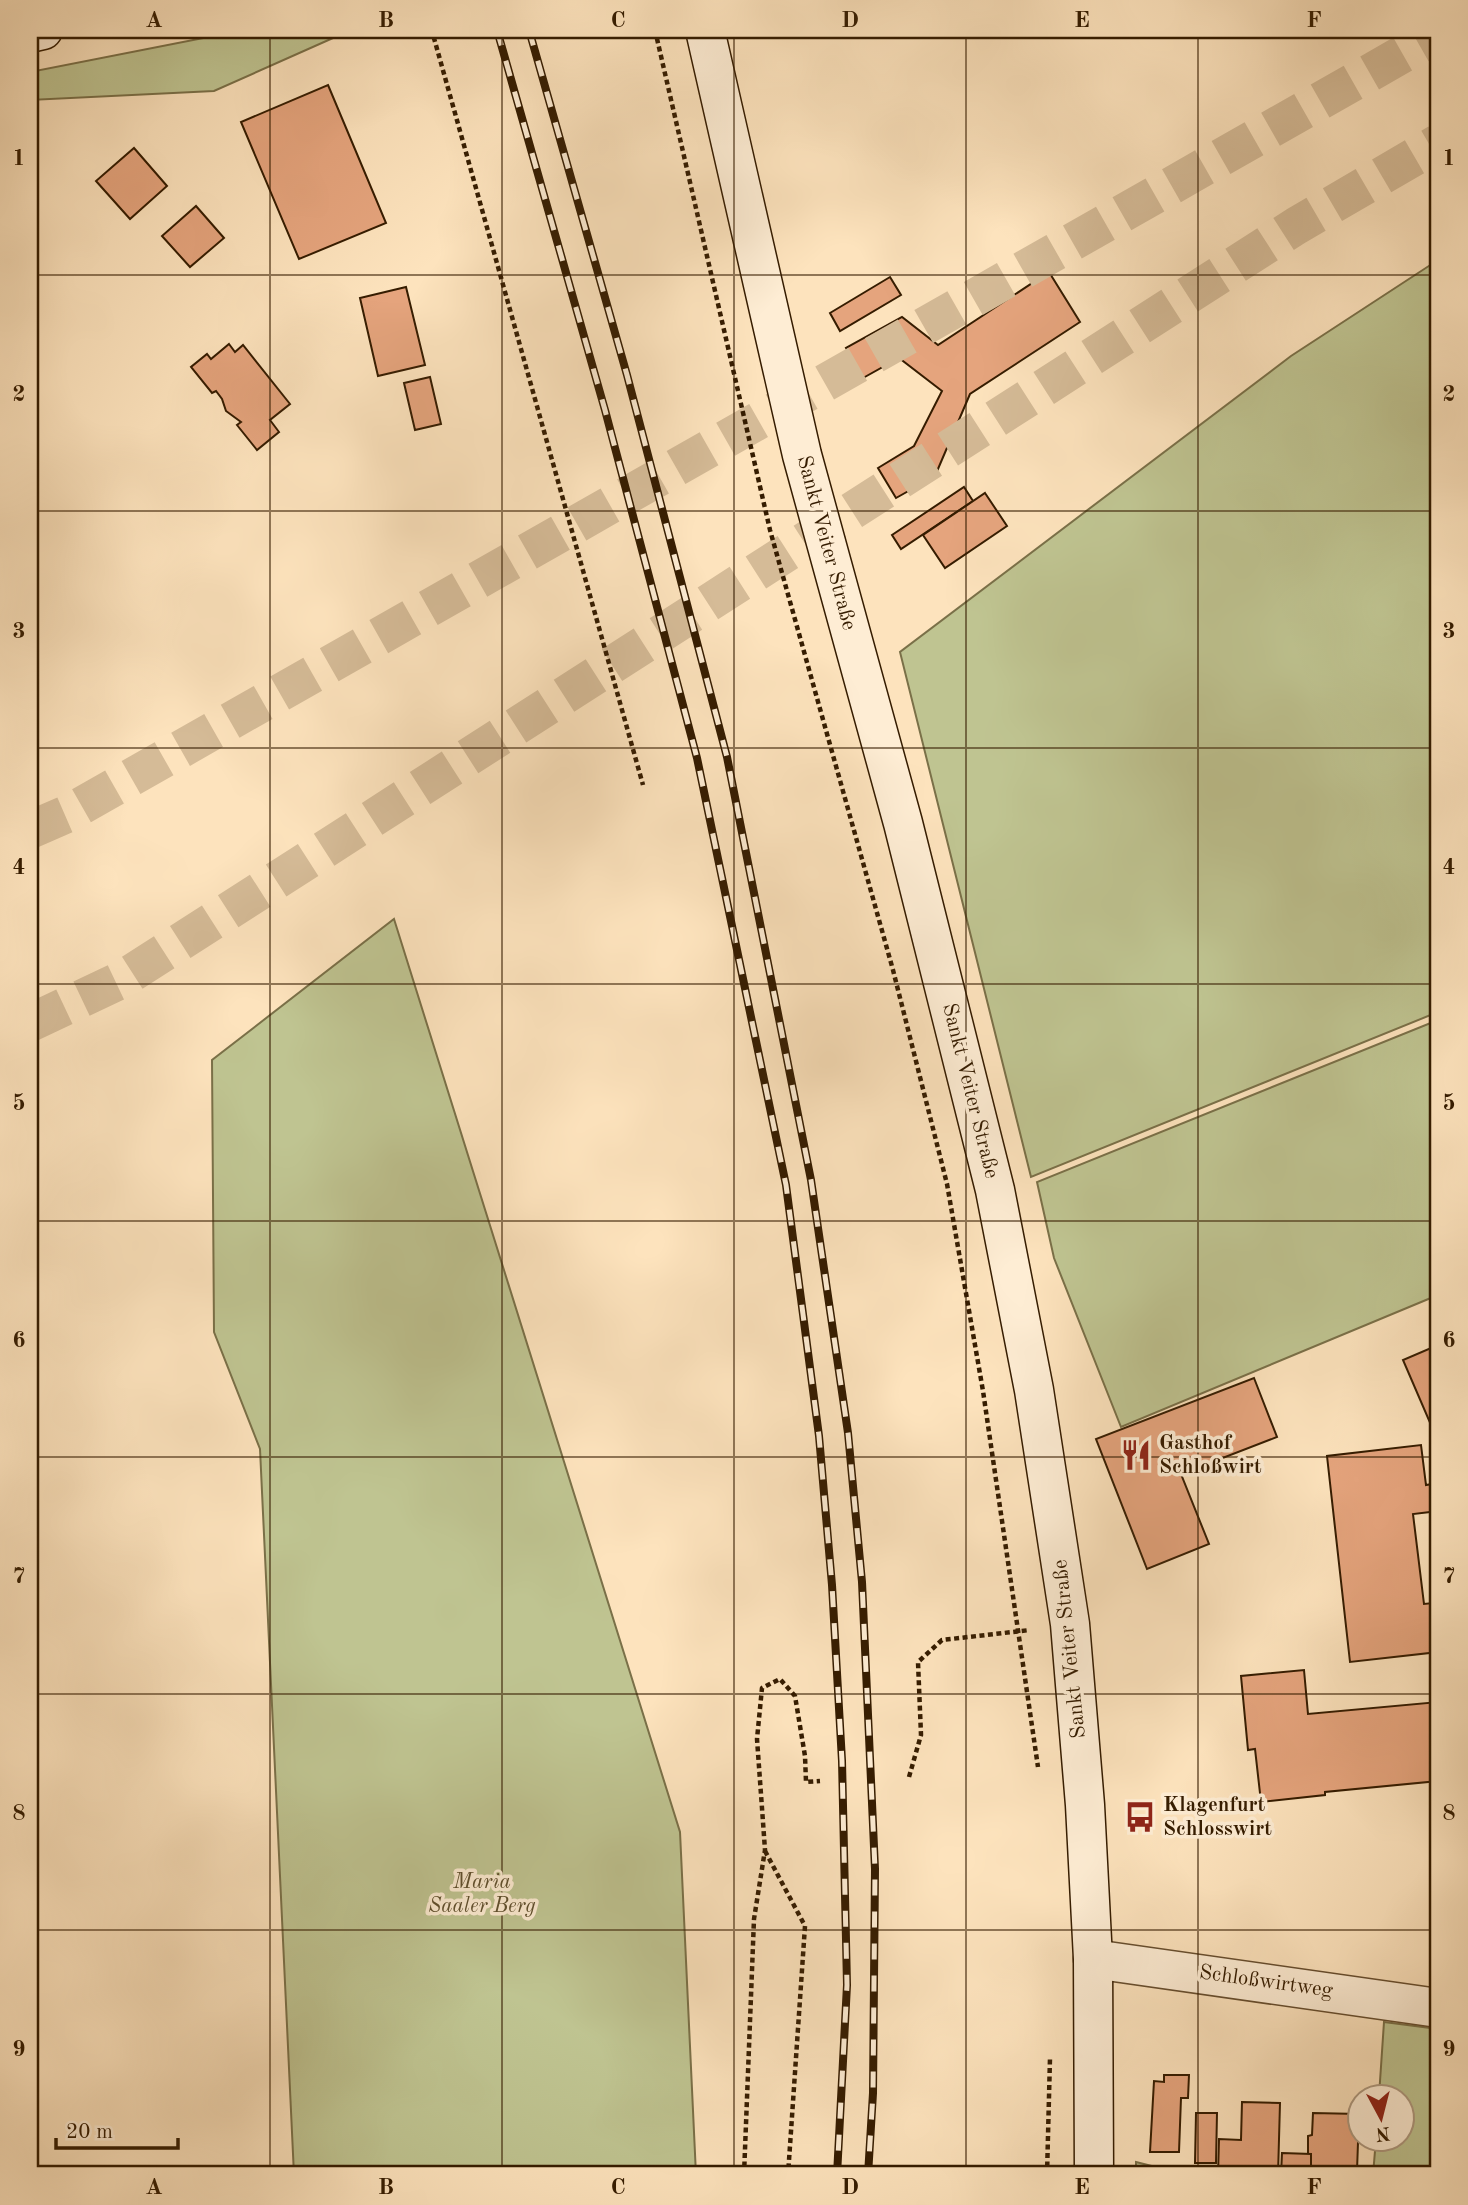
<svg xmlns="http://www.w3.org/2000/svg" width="1468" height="2205" font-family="'Old Standard TT',serif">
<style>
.green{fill:#bfc491;stroke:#7a7048;stroke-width:2}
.building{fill:#e5a47d;stroke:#351c00;stroke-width:2}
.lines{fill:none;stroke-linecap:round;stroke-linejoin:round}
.highway-tunnel{stroke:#d5bb97;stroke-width:38;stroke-dasharray:38 19;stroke-linecap:butt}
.street-casing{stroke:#674e2f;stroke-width:41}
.secondary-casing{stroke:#351c00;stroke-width:41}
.path{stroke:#351c00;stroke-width:4.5;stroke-dasharray:5 3.5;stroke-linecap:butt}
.street{stroke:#feedd4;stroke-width:38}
.secondary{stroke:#feedd4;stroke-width:38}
.rail-casing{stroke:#351c00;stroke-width:8}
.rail{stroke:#feedd4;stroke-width:5;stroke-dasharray:16;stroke-linecap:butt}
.grid{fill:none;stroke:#351c00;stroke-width:2;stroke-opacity:0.55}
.labels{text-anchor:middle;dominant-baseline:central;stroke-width:7;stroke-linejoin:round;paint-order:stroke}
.street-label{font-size:21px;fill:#351c00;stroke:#feedd4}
.poi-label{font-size:21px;font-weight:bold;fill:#351c00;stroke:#feedd4;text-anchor:start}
.park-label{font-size:21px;font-style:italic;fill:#5e4e2c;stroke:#feedd4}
.neatline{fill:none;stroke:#351c00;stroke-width:2.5}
.grid-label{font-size:23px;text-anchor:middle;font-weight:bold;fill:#351c00}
</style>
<rect width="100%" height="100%" fill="#fde3bd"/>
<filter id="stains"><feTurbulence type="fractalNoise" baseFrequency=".00286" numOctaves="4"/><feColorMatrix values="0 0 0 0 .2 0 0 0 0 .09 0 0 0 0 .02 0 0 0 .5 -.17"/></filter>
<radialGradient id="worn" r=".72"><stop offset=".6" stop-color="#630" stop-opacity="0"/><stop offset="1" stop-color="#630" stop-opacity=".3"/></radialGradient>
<g class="green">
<path d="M244 30H351L214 91 30 100V72Z"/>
<path d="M1438 260V1012L1031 1177 900 652 1291 356Z"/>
<path d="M394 919 680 1832 696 2175H294L260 1449 214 1332 212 1060Z"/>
<path d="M1438 1020V1295L1121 1427 1054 1258 1037 1182Z"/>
<path d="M1384 2022 1438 2029V2175H1373L1376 2139 1402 2138V2096H1379Z"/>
<path d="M1136 2162 1187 2175H1136Z"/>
</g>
<g class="building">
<path d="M328 85 386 223 299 259 241 122Z"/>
<path d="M134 148 167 186 130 219 96 181Z"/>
<path d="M196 206 224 238 190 267 162 236Z"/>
<path d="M1049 272 1080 322 970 394 935 476 896 498 878 468 914 446 942 391 899 358 863 378 846 348 902 317 938 345Z"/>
<path d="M890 277 901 295 840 331 830 313Z"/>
<path d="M406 287 425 365 378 376 360 298Z"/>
<path d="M229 344 235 352 243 345 290 404 270 420 279 432 257 450 237 425 241 422 226 411 222 399 216 391 212 393 191 367 207 354 211 359Z"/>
<path d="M430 377 441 424 415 430 404 383Z"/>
<path d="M964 487 973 501 901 549 892 535Z"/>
<path d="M985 493 1007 526 945 568 923 535Z"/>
<path d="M1438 1345V1422L1431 1425 1403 1360Z"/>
<path d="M1254 1378 1277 1437 1181 1474 1209 1544 1147 1569 1096 1439Z"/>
<path d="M1421 1445 1426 1485 1438 1483V1511L1413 1514 1424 1604 1433 1603 1438 1652 1350 1662 1327 1456Z"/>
<path d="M1304 1670 1308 1714 1438 1702V1781L1325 1792V1795L1261 1802 1255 1749 1248 1750 1241 1676Z"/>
<path d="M1164 2075H1189L1188 2098H1181L1179 2152H1150L1154 2081 1164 2082Z"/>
<path d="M1242 2102 1280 2103 1278 2175H1218L1219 2139 1241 2140Z"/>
<path d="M1196 2113H1217L1216 2163H1195Z"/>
<path d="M1313 2113 1359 2114 1357 2171 1311 2170V2154H1308V2136L1312 2135Z"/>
<path d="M1282 2153 1311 2154V2170H1307V2175H1281Z"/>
</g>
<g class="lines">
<g class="highway-tunnel">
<path d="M30 830 67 814 1438 34"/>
<path d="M30 1023 121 980 1296 226 1438 143"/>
</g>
<defs>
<path id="street" d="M1093 1959 1438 2008"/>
<g id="secondary">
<path d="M705 30 802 455 903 823 995 1190 1034 1390 1070 1624 1085 1805 1093 1959 1094 2175"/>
<path d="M30 33 43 30"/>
</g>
</defs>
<use href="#street" class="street-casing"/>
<use href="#secondary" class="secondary-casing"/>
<g class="path">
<path d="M430 30 432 31 643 785"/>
<path d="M655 30 770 530 893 970 947 1184 983 1391 1038 1767"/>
<path d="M909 1777 921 1735 918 1662 942 1640 1030 1630"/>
<path d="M765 1851 805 1926 788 2175"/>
<path d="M744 2175 754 1919 765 1850 757 1739 762 1688 780 1679 795 1696 805 1756 806 1782 820 1781"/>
<path d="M1047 2175 1050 2058"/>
</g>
<use href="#street" class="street"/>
<use href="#secondary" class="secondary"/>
<defs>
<g id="rail">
<path d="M497 30 605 410 697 758 786 1185 819 1436 832 1585 842 1761 847 1985 837 2175"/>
<path d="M529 30 627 375 727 757 811 1180 848 1433 862 1582 875 1869 873 2093 868 2175"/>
</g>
</defs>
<use href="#rail" class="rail-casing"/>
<use href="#rail" class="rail"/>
</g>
<path class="grid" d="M270 30V2175M502 30V2175M734 30V2175M966 30V2175M1198 30V2175M30 275H1438M30 511H1438M30 748H1438M30 984H1438M30 1221H1438M30 1457H1438M30 1694H1438M30 1930H1438"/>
<defs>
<symbol id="restaurant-bare" viewBox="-9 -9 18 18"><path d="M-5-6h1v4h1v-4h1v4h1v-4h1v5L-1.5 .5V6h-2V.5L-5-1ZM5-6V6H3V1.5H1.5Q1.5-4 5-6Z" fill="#8f2418" stroke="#feedd4" stroke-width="2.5" paint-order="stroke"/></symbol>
<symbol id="bus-bare" viewBox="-9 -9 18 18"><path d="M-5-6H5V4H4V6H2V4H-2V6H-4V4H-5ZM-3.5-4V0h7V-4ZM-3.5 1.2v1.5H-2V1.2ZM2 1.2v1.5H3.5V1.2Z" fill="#8f2418" stroke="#feedd4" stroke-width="2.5" paint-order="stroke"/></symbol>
</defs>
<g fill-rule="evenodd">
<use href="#restaurant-bare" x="1114" y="1433" width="44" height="44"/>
<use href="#bus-bare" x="1118" y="1795" width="44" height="44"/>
</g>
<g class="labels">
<g class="street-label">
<text transform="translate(826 543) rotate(75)">Sankt Veiter Straße</text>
<text transform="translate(970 1091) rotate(76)">Sankt Veiter Straße</text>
<text transform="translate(1070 1649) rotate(-96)">Sankt Veiter Straße</text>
<text transform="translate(1266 1982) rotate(8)">Schloßwirtweg</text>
</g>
<g class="poi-label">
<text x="1159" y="1443">Gasthof<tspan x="1159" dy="24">Schloßwirt</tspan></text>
<text x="1163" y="1805">Klagenfurt<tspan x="1163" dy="24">Schlosswirt</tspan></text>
</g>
<g class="park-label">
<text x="482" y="1882">Maria<tspan x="482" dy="24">Saaler Berg</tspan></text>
</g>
</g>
<rect width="1468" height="2205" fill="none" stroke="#fde3bd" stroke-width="77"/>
<g transform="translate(1381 2118) rotate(173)"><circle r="33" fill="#feedd4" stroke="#ae997f" stroke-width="2"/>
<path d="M0-5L12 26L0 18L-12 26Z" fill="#8f2418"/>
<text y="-10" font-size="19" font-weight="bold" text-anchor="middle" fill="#351c00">N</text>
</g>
<path d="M56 2138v10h122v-10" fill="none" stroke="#351c00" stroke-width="3.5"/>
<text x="66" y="2138" font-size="21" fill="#351c00" stroke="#feedd4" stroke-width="5" paint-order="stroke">20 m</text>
<rect x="38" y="38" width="1392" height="2128" class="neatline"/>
<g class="grid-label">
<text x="154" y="27">A</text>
<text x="386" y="27">B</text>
<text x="618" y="27">C</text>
<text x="850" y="27">D</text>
<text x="1082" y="27">E</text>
<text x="1314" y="27">F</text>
<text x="19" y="165">1</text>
<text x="1449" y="165">1</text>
<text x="19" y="401">2</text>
<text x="1449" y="401">2</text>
<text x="19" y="638">3</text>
<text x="1449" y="638">3</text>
<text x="19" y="874">4</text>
<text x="1449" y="874">4</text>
<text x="19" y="1110">5</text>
<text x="1449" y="1110">5</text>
<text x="19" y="1347">6</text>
<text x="1449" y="1347">6</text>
<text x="19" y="1583">7</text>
<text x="1449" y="1583">7</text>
<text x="19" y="1820">8</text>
<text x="1449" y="1820">8</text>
<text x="19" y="2056">9</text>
<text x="1449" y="2056">9</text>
<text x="154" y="2194">A</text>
<text x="386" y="2194">B</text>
<text x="618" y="2194">C</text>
<text x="850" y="2194">D</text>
<text x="1082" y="2194">E</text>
<text x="1314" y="2194">F</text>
</g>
<rect width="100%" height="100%" filter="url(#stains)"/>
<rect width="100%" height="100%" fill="url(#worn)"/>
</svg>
